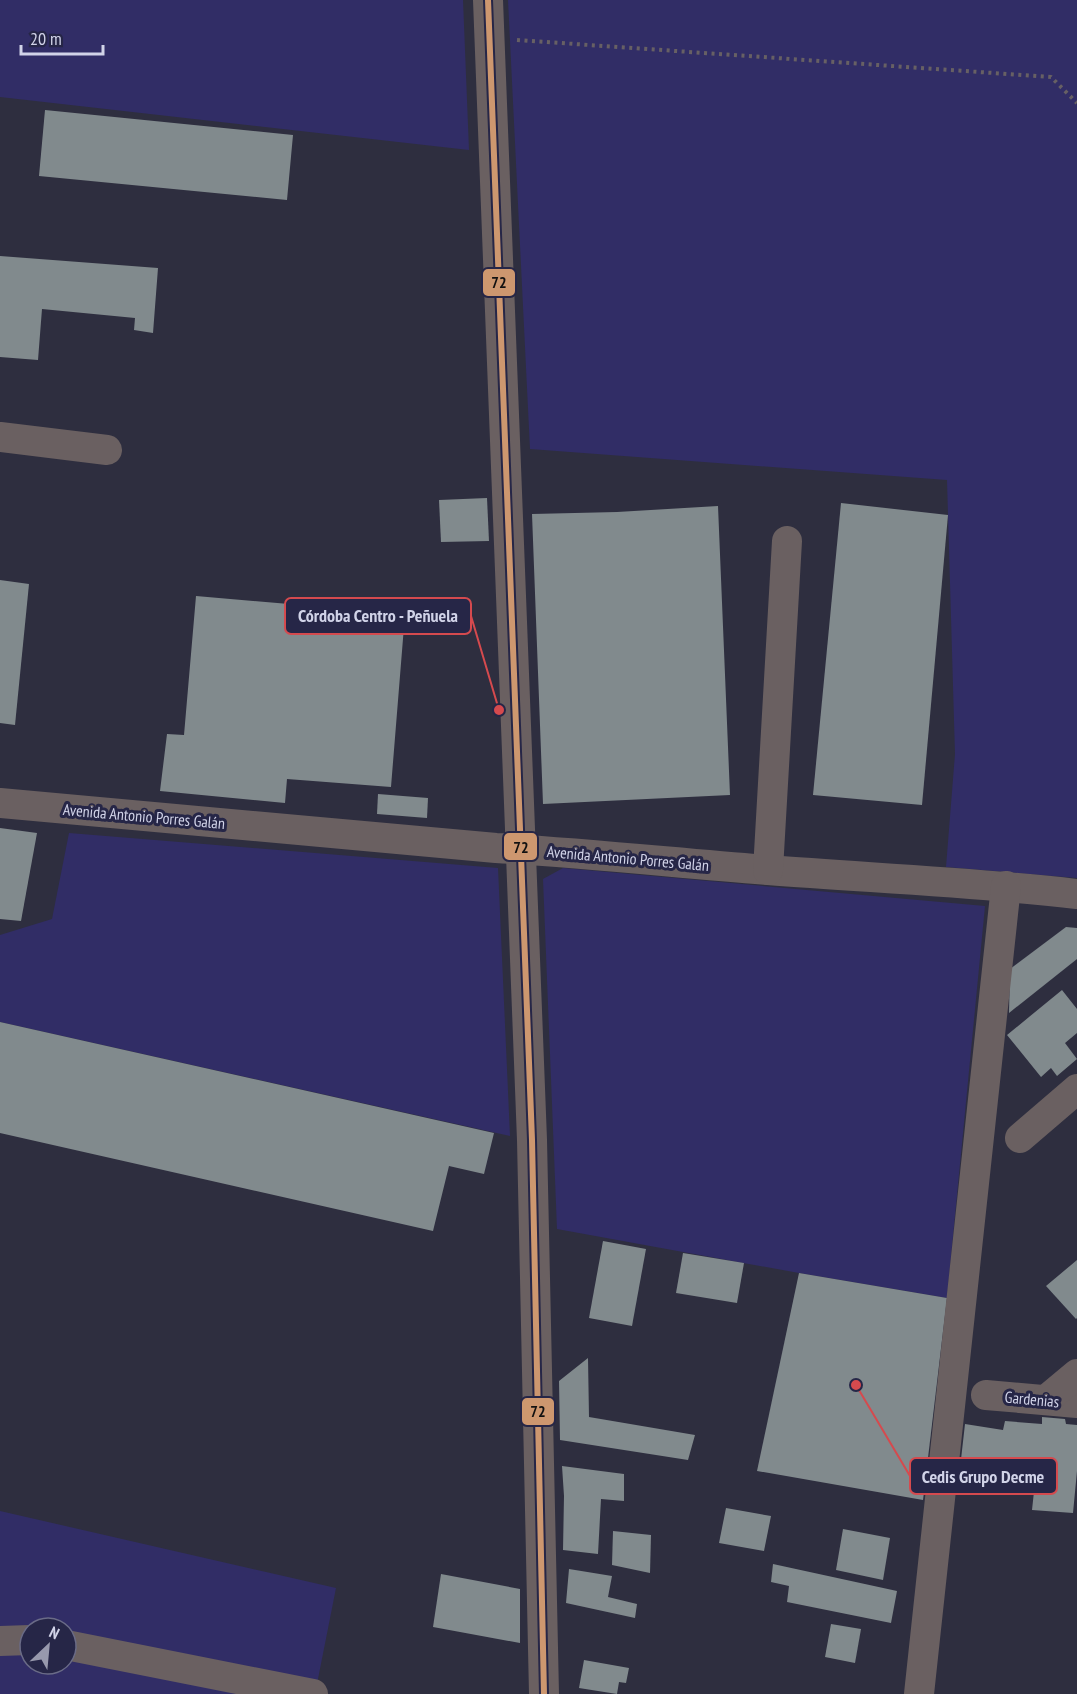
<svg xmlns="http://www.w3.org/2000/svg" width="1077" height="1694" font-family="'PT Sans Narrow',sans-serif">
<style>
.green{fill:#312d66;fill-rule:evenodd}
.building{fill:#818a8d}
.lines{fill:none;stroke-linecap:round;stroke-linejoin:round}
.path{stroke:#676064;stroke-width:4;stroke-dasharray:3 4.5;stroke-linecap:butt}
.minor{stroke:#6a6061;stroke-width:30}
.bus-1-casing{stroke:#262647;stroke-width:10}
.bus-1{stroke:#cd976f;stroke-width:6}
.labels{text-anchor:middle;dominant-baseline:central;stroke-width:6;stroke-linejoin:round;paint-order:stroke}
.street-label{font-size:16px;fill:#d1d3e8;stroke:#262647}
.leader{fill:none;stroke:#d54a4e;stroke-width:2}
.callout-dot{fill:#d54a4e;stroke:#262647;stroke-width:2}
.callout{fill:#262647;stroke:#d54a4e;stroke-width:2}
.callout-label{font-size:18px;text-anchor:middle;font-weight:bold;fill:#d1d3e8}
.line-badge{stroke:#262647;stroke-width:2}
.pale-badge-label{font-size:16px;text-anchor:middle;font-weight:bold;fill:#111}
</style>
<rect width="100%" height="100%" fill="#2e2e3f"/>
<g class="green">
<path d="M0 0H463L469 150 0 97Z"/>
<path d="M508 0H1077V878L946 867 955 754 947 480 530 449Z"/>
<path d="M69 833 498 868 510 1136 0 1022V935L52 919Z"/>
<path d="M563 868 985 906 947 1298 799 1273 557 1229 543 879Z"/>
<path d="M0 1511 336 1588 315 1694H0ZM30 1628H66V1664H30Z"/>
</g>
<g class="building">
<path d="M45 110 293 135 287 200 39 176Z"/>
<path d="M0 256 158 268 153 333 134 330 135 318 42 309 38 360 0 357Z"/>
<path d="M487 498 489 541 441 542 439 500Z"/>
<path d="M841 503 948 515 922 805 813 795Z"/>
<path d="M718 506 730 795 543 804 532 514 617 512Z"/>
<path d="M0 580 29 584 15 725 0 723Z"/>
<path d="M196 596 405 614 391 787 287 779 285 803 160 791 167 734 184 735Z"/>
<path d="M378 794 428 798 427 818 377 814Z"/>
<path d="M0 828 37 833 21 921 0 919Z"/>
<path d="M1066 927 1077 928V959L1009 1013 1010 969Z"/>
<path d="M1062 990 1077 1009V1033L1065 1043 1077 1059 1057 1076 1051 1068 1041 1077 1007 1035Z"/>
<path d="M0 1022 494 1133 484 1174 449 1166 433 1231 0 1133Z"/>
<path d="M603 1241 646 1249 632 1326 589 1318Z"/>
<path d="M683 1253 744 1263 737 1303 676 1293Z"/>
<path d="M1077 1260V1318L1076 1319 1046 1286Z"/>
<path d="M799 1273 947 1298 923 1500 757 1471Z"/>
<path d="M588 1358 589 1417 695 1435 688 1460 560 1440 559 1381Z"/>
<path d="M1042 1417 1065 1419 1066 1424 1077 1425V1471L1073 1513 1032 1510 1036 1473 998 1469 997 1481 959 1477 965 1424 1003 1430 1005 1421 1042 1424Z"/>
<path d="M562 1466 624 1474V1501L601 1499 598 1554 563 1550 564 1496Z"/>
<path d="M726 1508 771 1516 764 1551 719 1543Z"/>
<path d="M843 1529 890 1538 883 1580 836 1570Z"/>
<path d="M613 1531 651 1535 650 1573 612 1565Z"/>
<path d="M773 1564 897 1591 891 1623 787 1602 789 1586 771 1582Z"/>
<path d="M569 1569 612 1576 608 1597 637 1604 635 1618 566 1603Z"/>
<path d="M441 1574 520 1589V1643L433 1627Z"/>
<path d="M831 1624 861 1629 855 1663 825 1657Z"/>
<path d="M584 1660 629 1668 626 1683 619 1682 617 1694 579 1688Z"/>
</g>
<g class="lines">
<path class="path" d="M517 40 1051 77 1077 103"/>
<g class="minor">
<path d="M488 0 532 1140 544 1694"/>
<path d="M0 437 107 450"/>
<path d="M0 803 496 848C587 853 677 863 768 870 871 878 974 882 1077 894"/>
<path d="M768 870 787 541"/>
<path d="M1020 1138 1077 1089"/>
<path d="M986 1395 1077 1403"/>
<path d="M1047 1399 1077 1374"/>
<path d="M0 1641 30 1640"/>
<path d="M66 1645 313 1694"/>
<path d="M919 1694 1006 886"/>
</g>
<defs>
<path id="bus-1" d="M488 0 532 1140 544 1694"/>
</defs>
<use href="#bus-1" class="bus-1-casing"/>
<use href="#bus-1" class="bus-1"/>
</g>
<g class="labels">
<g class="street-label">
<text transform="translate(144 816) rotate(5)">Avenida Antonio Porres Galán</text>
<text transform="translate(628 858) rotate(5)">Avenida Antonio Porres Galán</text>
<text transform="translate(1032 1399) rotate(5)">Gardenias</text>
</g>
</g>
<path class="leader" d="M499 710L471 616M856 1385L910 1476"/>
<g class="callout-dot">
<circle cx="499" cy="710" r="6"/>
<circle cx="856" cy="1385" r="6"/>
</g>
<g class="callout">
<rect x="285" y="598" width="186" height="36" rx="6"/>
<rect x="910" y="1458" width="147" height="36" rx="6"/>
</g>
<g class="callout-label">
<text x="378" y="622">Córdoba Centro - Peñuela</text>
<text x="983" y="1483">Cedis Grupo Decme</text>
</g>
<g class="line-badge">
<rect x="482" y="268" width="34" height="29" rx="6" fill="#cd976f"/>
<rect x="503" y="832" width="35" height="29" rx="6" fill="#cd976f"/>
<rect x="521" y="1397" width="34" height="29" rx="6" fill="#cd976f"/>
</g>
<g class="pale-badge-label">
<text x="499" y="288">72</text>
<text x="521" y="853">72</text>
<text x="538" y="1417">72</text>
</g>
<g transform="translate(48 1646) rotate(26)"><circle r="28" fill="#262647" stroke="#6a6b87" stroke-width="1.5"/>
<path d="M0-4.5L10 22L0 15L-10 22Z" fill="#9899ad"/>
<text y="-9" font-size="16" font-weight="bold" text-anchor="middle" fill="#d1d3e8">N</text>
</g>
<path d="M21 45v9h82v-9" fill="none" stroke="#d1d3e8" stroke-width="3"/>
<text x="30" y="45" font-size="18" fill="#d1d3e8" stroke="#262647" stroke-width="4.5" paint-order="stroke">20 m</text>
</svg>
